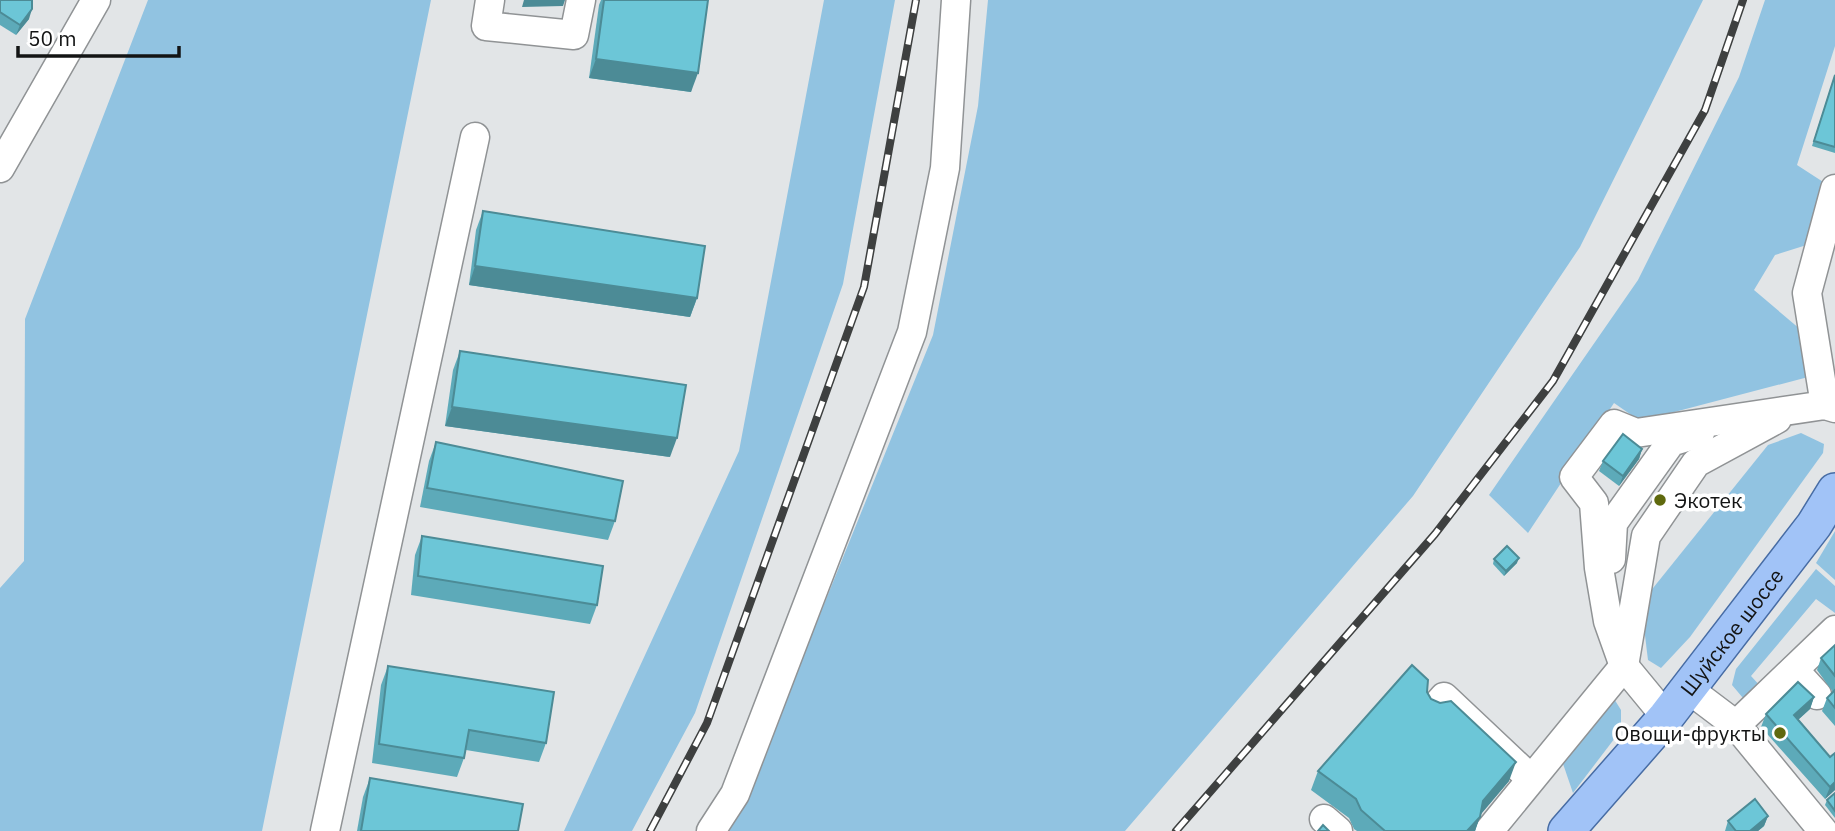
<svg xmlns="http://www.w3.org/2000/svg" width="1835" height="831" font-family="'IBM Plex Sans',sans-serif">
<style>
.green{fill:#91c3e1}
.lines{fill:none;stroke-linecap:round;stroke-linejoin:round}
.minor-casing{stroke:#909395;stroke-width:31}
.major-casing{stroke:#476ca4;stroke-width:38}
.minor{stroke:#fff;stroke-width:28}
.major{stroke:#a1c3f7;stroke-width:35}
.rail-casing{stroke:#3e4040;stroke-width:8}
.rail{stroke:#fff;stroke-width:5;stroke-dasharray:16;stroke-linecap:butt}
.wall{fill:#5daab9}
.shaded-wall{fill:#4c8b96}
.building{fill:#6cc6d7;stroke:#4c8b96;stroke-width:2}
.poi-dot{fill:#5f690e;stroke:#fff;stroke-width:2.5}
.labels{text-anchor:middle;dominant-baseline:central;stroke-width:7;stroke-linejoin:round;paint-order:stroke}
.poi-label{font-size:21px;fill:#131414;stroke:#fff;text-anchor:start}
.street-label{font-size:21px;fill:#131414;stroke:#fff}
</style>
<rect width="100%" height="100%" fill="#e2e5e7"/>
<g class="green">
<path d="M148 0H431L262 831H0V588L24 561 25 319Z"/>
<path d="M824 0H895L843 284 695 713 632 831H564L739 451Z"/>
<path d="M988 0H1703L1580 247 1413 496 1125 831H723L761 760 933 335 978 106Z"/>
<path d="M1765 0H1835V46L1797 165 1834 189 1813 243 1775 255 1754 290 1807 335 1812 376 1640 421 1614 403 1528 533 1489 495 1638 280 1739 77Z"/>
<path d="M1801 433 1824 444 1823 453 1690 637 1661 668 1648 660 1641 603 1768 445Z"/>
<path d="M1835 531V580L1816 563Z"/>
<path d="M1816 569 1835 586V613L1816 599 1751 676 1763 689 1743 698 1732 685 1736 669Z"/>
<path d="M1611 694 1621 710V730L1573 793 1560 755Z"/>
</g>
<g class="lines">
<defs>
<g id="minor">
<path d="M490 0 486 26 574 35 581 0"/>
<path d="M0 168 96 0"/>
<path d="M1825 405 1807 293 1835 189"/>
<path d="M1611 559 1613 523 1671 442 1700 433"/>
<path d="M1794 670 1817 695"/>
<path d="M1687 688 1736 725 1823 831"/>
<path d="M1436 706 1444 697 1530 778"/>
<path d="M1666 717 1624 666 1608 621 1599 568 1594 503 1574 477 1614 424 1636 433 1825 405 1835 408"/>
<path d="M1736 725 1835 630"/>
<path d="M1324 819 1338 831"/>
<path d="M325 831 475 137"/>
<path d="M711 831 735 794 912 332 945 168 956 0"/>
<path d="M1489 831 1624 666 1646 536 1696 463 1777 419"/>
</g>
<g id="major">
<path id="s1" d="M1566 831 1666 717 1814 525 1835 491"/>
</g>
</defs>
<use href="#minor" class="minor-casing"/>
<use href="#major" class="major-casing"/>
<use href="#minor" class="minor"/>
<use href="#major" class="major"/>
<defs>
<g id="rail">
<path d="M650 831 707 723 864 287 916 0"/>
<path d="M1176 831 1435 534 1553 381 1705 110 1743 0"/>
</g>
</defs>
<use href="#rail" class="rail-casing"/>
<use href="#rail" class="rail"/>
</g>
<g class="wall">
<path d="M0 0 29 19 16 35 0 25Z"/>
<path d="M601 0H708L691 92 589 78 599 5Z"/>
<path d="M1835 74V153L1812 146Z"/>
<path d="M483 211 697 298 690 317 469 285 476 230Z"/>
<path d="M460 351 670 457 445 426 453 370Z"/>
<path d="M436 442 615 521 608 540 420 507 429 461Z"/>
<path d="M1642 449 1639 459 1619 486 1599 471 1603 461Z"/>
<path d="M422 536 597 605 590 624 411 595 415 555Z"/>
<path d="M1494 559 1517 563 1504 576 1493 564Z"/>
<path d="M1835 645V726L1822 711 1827 698 1833 692 1817 670 1821 658Z"/>
<path d="M388 666 546 743 539 762 466 750 464 758 457 777 372 763 381 685Z"/>
<path d="M1427 692 1431 699 1509 781 1480 815 1475 831H1357L1354 829 1349 818 1311 790 1318 771Z"/>
<path d="M1814 697 1810 709 1798 720 1835 790 1825 799 1761 727 1766 714Z"/>
<path d="M370 778 518 831H357L363 797Z"/>
<path d="M1835 793V818L1825 805 1827 800Z"/>
<path d="M1768 816 1764 826 1758 831H1725L1728 821Z"/>
</g>
<g class="shaded-wall">
<path d="M524 0H565L563 6 522 7Z"/>
<path d="M32 9 29 19 16 35 20 25Z"/>
<path d="M596 59 698 73 691 92 589 78Z"/>
<path d="M475 266 697 298 690 317 469 285Z"/>
<path d="M452 407 677 438 670 457 445 426Z"/>
<path d="M1642 449 1639 459 1619 486 1623 476Z"/>
<path d="M1519 558 1517 563 1504 576 1506 571Z"/>
<path d="M1814 697 1810 709 1789 728 1794 715Z"/>
<path d="M1516 762 1509 781 1476 820 1483 801Z"/>
<path d="M1835 782V790L1825 799 1830 787Z"/>
<path d="M1768 816 1764 826 1758 831H1750Z"/>
<path d="M1480 817 1475 831H1467Z"/>
</g>
<g class="building">
<path d="M0 0H32V9L20 25 0 12Z"/>
<path d="M604 0H708L698 73 596 59Z"/>
<path d="M1835 75V147L1814 141Z"/>
<path d="M483 211 705 246 697 298 475 266Z"/>
<path d="M460 351 686 385 677 438 452 407Z"/>
<path d="M1623 434 1642 449 1623 476 1603 461Z"/>
<path d="M436 442 623 481 615 521 427 488Z"/>
<path d="M422 536 603 566 597 605 418 576Z"/>
<path d="M1507 546 1519 558 1506 571 1494 559Z"/>
<path d="M1835 645V676L1821 658Z"/>
<path d="M1412 665 1428 680 1427 692 1431 699 1440 703 1451 701 1516 762 1483 801 1480 817 1467 831H1385L1361 810 1356 799 1318 771Z"/>
<path d="M388 666 554 692 546 743 469 730 464 758 379 744Z"/>
<path d="M1798 682 1814 697 1794 715 1830 757 1835 753V782L1830 787 1766 714Z"/>
<path d="M1835 690V708L1827 698Z"/>
<path d="M370 778 523 804 518 831H361Z"/>
<path d="M1835 793V811L1827 800Z"/>
<path d="M1755 799 1768 816 1750 831H1736L1728 821Z"/>
<path d="M1323 825 1329 831H1318Z"/>
</g>
<g class="poi-dot">
<circle cx="1660" cy="500" r="7"/>
<circle cx="1780" cy="733" r="7"/>
</g>
<g class="labels">
<g class="poi-label">
<text x="1674" y="500">Экотек</text>
<text x="1766" y="733" text-anchor="end">Овощи-фрукты</text>
</g>
<g class="street-label">
<text stroke="none"><textPath href="#s1" startOffset="259">Шуйское шоссе</textPath></text>
</g>
</g>
<path d="M18 46v10h161v-10" fill="none" stroke="#131414" stroke-width="3.5"/>
<text x="28" y="46" font-size="21" fill="#131414" stroke="#ffffff" stroke-width="5" paint-order="stroke">50 m</text>
</svg>
